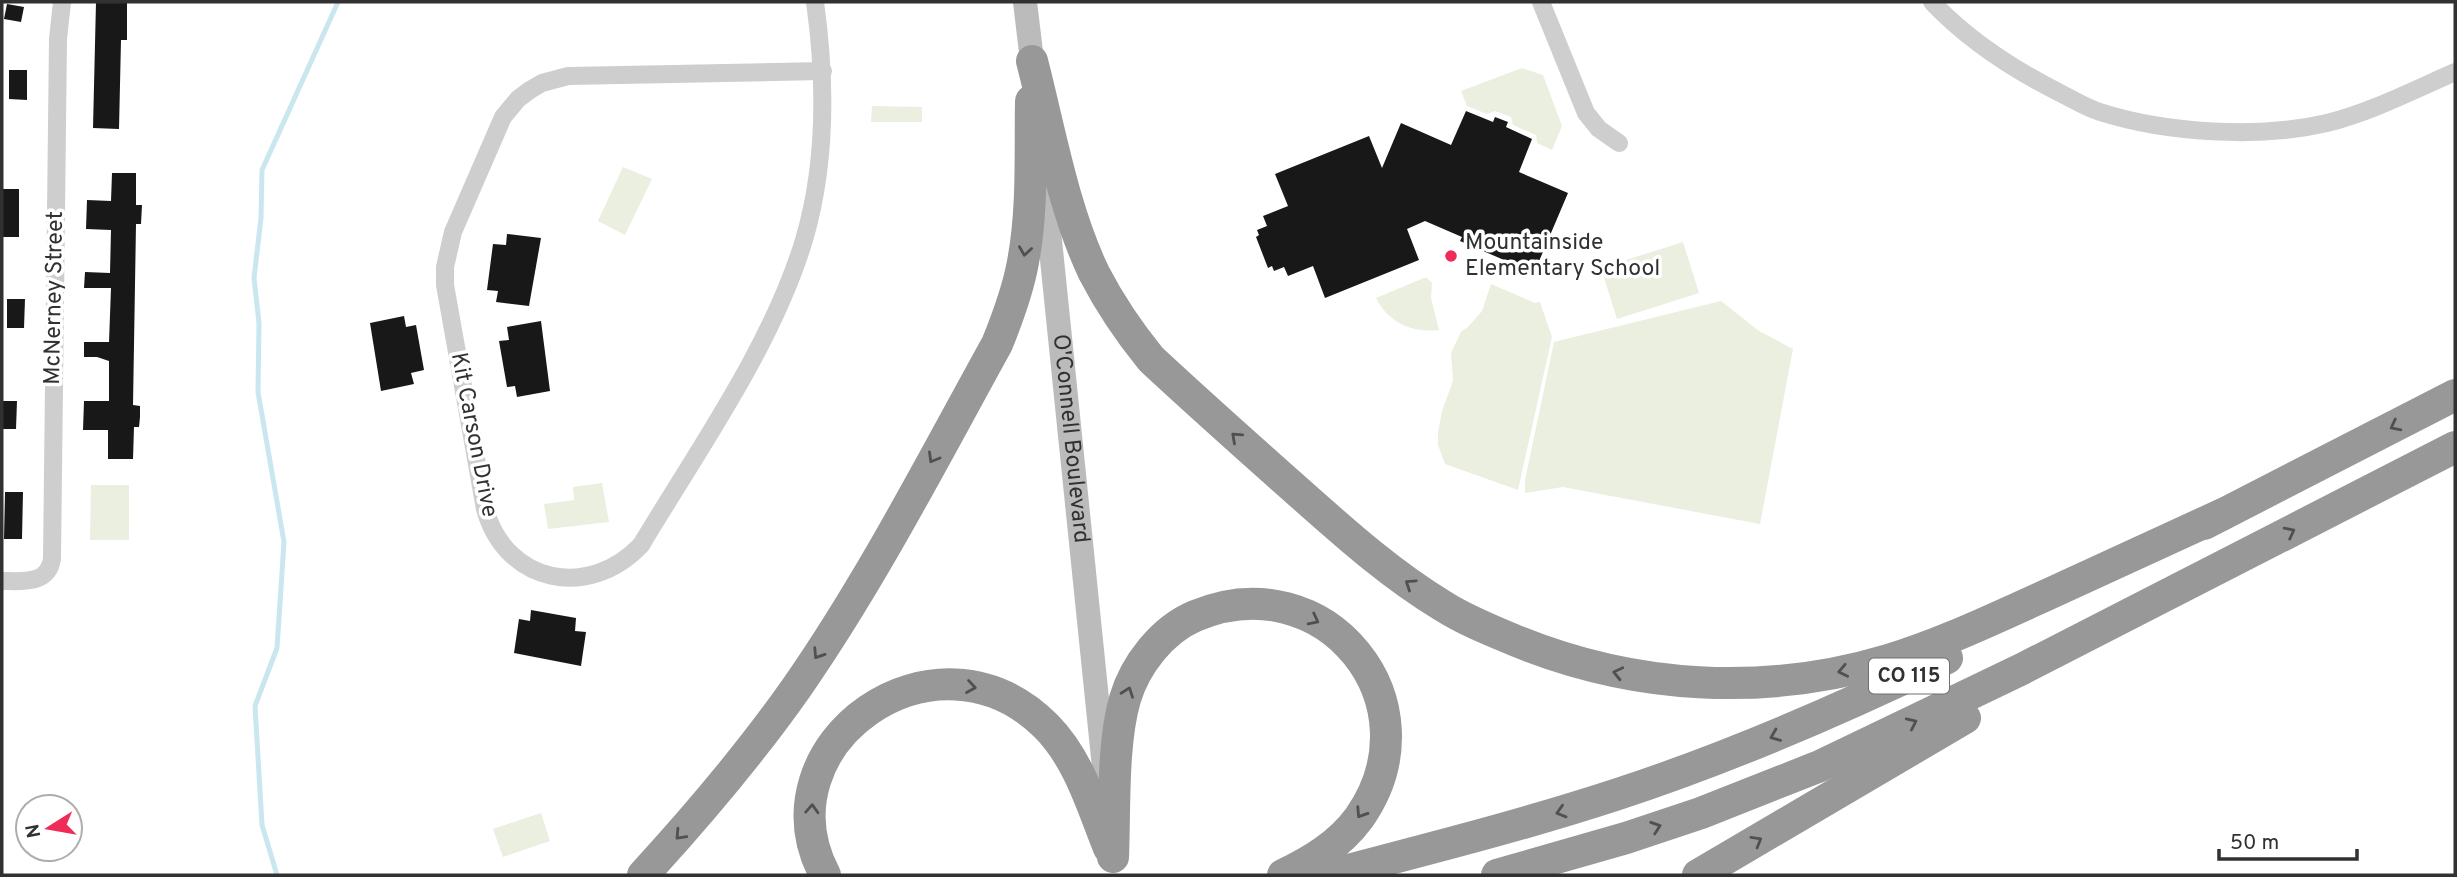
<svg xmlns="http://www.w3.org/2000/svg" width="2457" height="877" font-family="Overpass,sans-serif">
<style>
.green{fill:#eaefdf}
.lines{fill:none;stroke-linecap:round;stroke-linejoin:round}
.stream{stroke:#cae6ef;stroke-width:5}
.building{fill:#181818}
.minor{stroke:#cecece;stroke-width:18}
.secondary{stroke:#bbb;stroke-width:24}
.motorway{stroke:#989898;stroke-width:32}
.oneway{stroke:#505050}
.poi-dot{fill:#f02b57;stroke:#fff;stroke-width:2.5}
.labels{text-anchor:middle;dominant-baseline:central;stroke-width:7;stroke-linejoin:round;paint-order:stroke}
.shield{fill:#fff;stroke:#6f6f6f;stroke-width:2}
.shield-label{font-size:21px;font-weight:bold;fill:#313131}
.poi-label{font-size:23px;fill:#313131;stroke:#fff;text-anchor:start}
.street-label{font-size:23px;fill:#313131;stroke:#fff}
</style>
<rect width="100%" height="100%" fill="#fff"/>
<g class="green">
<path d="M1522 68 1543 75 1562 126 1552 150 1537 143 1536 135 1513 125 1511 117 1495 111 1487 114 1467 106 1461 91Z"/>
<path d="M872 106 922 107V122H871Z"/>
<path d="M623 167 652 179 625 235 598 221Z"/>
<path d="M1683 242 1699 293 1617 319 1601 268Z"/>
<path d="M1424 278H1427L1432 283 1431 298 1439 330C1412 333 1389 323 1376 298Z"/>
<path d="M1491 284 1535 303 1540 302 1552 337 1518 490 1445 464 1438 445V433L1442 411 1453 381 1451 353 1461 332 1468 327 1482 311Z"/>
<path d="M1721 301 1759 331 1793 349 1760 524 1563 487 1525 493V480L1554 342Z"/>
<path d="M602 483 609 522 548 529 544 504 574 500 573 487Z"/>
<path d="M91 485H129V540H90Z"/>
<path d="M541 813 550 841 503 857 493 829Z"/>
</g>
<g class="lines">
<path class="stream" d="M277 875 262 825 255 706 277 648 284 542 258 392 259 323 254 278 261 218 262 170 338 2"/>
</g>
<g class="building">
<path d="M96 2H127V40H121L119 129 93 128Z"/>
<path d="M7 4 24 7 21 22 4 19Z"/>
<path d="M9 70H27V100L9 99Z"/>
<path d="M1466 111 1493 122 1495 117 1508 122 1506 127 1532 139 1519 172 1568 193 1534 273 1460 241 1462 237 1425 221 1407 229 1419 260 1325 298 1313 266 1288 276 1284 267 1274 271 1272 266 1268 268 1256 237 1259 235 1257 230 1267 226 1263 216 1288 206 1275 174 1369 136 1382 168 1401 123 1451 145Z"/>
<path d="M112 173H136V205H142L141 224H136L133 405 140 406V417L139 427H134L133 459H108V430H83L84 401H109V361L97 357H84V342H109L111 288H84L85 272 110 273 111 230 86 229 87 200 111 201Z"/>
<rect x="2" y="189" width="17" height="48"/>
<path d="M507 234 541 238 529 306 496 302 498 291 487 290 493 244 506 245Z"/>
<path d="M7 299H25L24 328H7Z"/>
<path d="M404 316 406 327 416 325 424 370 411 373 414 384 381 391 370 323Z"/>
<path d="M541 321 550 391 517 397 515 386 507 387 499 341 509 340 507 327Z"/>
<path d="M2 401H17L16 429H2Z"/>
<path d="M5 492H23L22 539H4Z"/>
<path d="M531 610 576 618 575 631 586 632 581 666 514 653 519 619 530 621Z"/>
</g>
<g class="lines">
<g class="minor">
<path d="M815 2C826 81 827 162 804 240 772 346 698 450 641 545 589 600 506 584 485 509L445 285V267L453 232 503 117 518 99 530 90 542 83 568 76 823 71"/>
<path d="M1541 2 1586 113 1599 129 1619 143"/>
<path d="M1932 2C1969 41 2014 70 2062 94 2074 100 2087 108 2100 112 2166 133 2259 139 2327 123 2371 112 2414 90 2455 72"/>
<path d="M2 581C22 581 48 585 52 559L58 39 62 2"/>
</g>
<g class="secondary">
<path d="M1025 2 1034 77"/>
<path id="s1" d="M1042 162 1105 777"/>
</g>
<g class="motorway">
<path d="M1032 61C1050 131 1063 208 1094 273 1110 304 1129 332 1151 359 1195 400 1241 441 1286 481 1336 525 1385 571 1443 606 1465 620 1490 630 1514 640 1633 689 1764 697 1888 660 1941 644 1991 620 2040 598 2101 570 2162 542 2223 514"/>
<path d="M2204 524 2455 395"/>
<path d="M1113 857C1115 809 1112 744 1125 699 1135 665 1162 630 1195 616 1325 561 1440 703 1359 818 1339 845 1312 861 1283 875"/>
<path d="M643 875C698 815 750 754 797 687 872 579 934 458 997 344 1008 317 1018 290 1023 262 1033 209 1030 154 1031 101"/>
<path d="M825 875C756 744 936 616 1046 726 1079 759 1092 806 1109 848"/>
<path d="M1329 875C1424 850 1520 826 1615 795 1729 758 1839 710 1947 658"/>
<path d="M1497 875 1626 838 1701 813 1820 766 2022 669 2455 447"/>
<path d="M1698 875 1965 718"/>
</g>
</g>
<defs><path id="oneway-chevron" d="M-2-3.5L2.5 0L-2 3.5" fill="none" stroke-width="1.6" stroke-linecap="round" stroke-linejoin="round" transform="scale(1.75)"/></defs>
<g class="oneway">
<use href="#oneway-chevron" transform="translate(1025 251) rotate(98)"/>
<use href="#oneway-chevron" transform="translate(2395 426) rotate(153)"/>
<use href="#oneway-chevron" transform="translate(1236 437) rotate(-138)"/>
<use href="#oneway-chevron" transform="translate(933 458) rotate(120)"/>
<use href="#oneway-chevron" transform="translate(2290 532) rotate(-27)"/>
<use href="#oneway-chevron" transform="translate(1410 584) rotate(-146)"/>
<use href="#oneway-chevron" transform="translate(1314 620) rotate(27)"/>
<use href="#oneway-chevron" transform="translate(818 654) rotate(123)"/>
<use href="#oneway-chevron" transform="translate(1843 671) rotate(168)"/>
<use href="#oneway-chevron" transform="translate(1618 673) rotate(-167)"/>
<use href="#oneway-chevron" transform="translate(971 687) rotate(9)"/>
<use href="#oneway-chevron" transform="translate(1128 692) rotate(-70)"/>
<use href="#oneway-chevron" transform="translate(1912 723) rotate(-25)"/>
<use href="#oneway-chevron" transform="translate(1775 736) rotate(158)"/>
<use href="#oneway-chevron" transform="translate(812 809) rotate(-87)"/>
<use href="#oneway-chevron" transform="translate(1561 812) rotate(163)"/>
<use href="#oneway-chevron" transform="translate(1361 813) rotate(123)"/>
<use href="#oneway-chevron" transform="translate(1656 827) rotate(-19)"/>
<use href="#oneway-chevron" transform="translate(680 835) rotate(133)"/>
<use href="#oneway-chevron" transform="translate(1757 841) rotate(-30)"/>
</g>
<circle class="poi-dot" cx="1451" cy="256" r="7"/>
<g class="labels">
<rect class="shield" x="1869" y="658.5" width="80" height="35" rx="5"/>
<g class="shield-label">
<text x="1909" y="676">CO 115</text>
</g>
<g class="poi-label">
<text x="1465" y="243">Mountainside<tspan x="1465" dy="26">Elementary School</tspan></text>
</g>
<g class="street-label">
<text transform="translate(55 298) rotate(-89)">McNerney Street</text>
<text transform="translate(473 435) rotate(79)">Kit Carson Drive</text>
<text stroke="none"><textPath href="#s1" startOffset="278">O'Connell Boulevard</textPath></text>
</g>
</g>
<rect width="2457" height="877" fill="none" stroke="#313131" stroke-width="7"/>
<g transform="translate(49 828) rotate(259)"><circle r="33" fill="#ffffff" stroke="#adadad" stroke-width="2"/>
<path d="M0-5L12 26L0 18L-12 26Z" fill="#f02b57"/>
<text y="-10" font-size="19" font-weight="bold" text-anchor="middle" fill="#313131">N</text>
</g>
<path d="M2219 849v10h138v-10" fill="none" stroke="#313131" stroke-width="3.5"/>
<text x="2230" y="849" font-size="21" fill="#313131" stroke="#ffffff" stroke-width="5" paint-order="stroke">50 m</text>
</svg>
